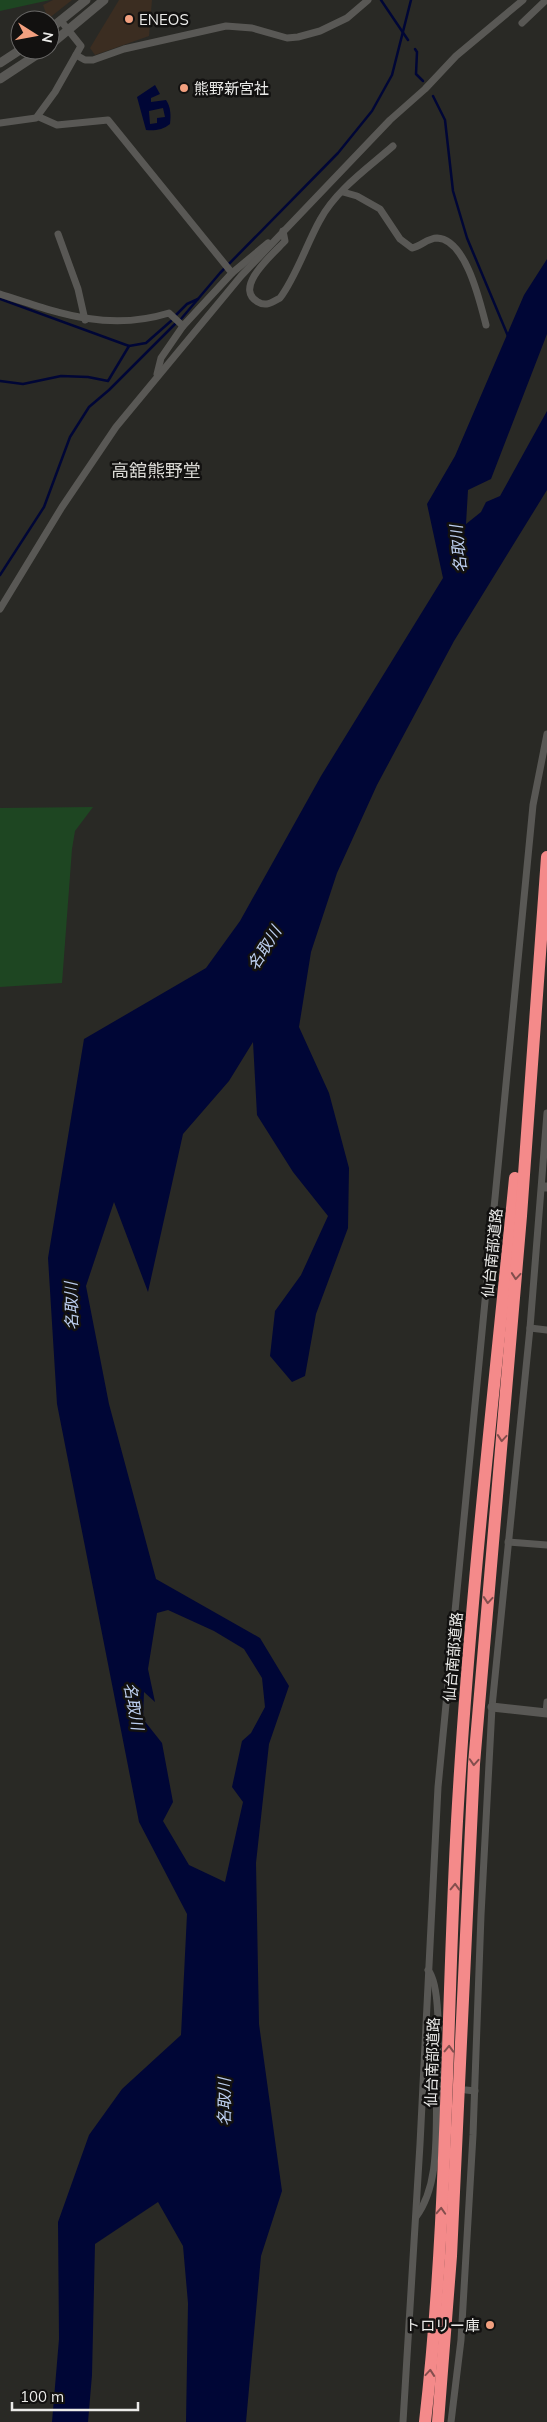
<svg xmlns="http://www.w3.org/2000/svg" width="547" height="2422" font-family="Mulish,'Noto Sans JP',sans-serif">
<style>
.commercial{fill:#3b2d21}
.green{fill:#1e4622}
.water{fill:#000636;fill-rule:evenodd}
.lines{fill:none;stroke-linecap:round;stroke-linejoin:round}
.stream{stroke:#000636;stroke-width:2.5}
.minor{stroke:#595855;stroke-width:7}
.tertiary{stroke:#595855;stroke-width:9}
.motorway{stroke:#f48a8a;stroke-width:12}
.oneway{stroke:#834e4d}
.poi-dot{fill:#f2a07f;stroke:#121110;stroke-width:2}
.labels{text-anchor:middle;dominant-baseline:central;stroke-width:5;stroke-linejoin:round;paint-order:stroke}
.poi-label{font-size:15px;fill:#ebebe9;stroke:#121110;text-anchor:start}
.street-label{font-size:15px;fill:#ebebe9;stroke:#121110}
.water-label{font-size:16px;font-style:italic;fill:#bcceef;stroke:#121110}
.quarter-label{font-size:18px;fill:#d9d8d4;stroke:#121110}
</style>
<rect width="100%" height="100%" fill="#292925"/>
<g class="commercial">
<path d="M53 0H72L48 19 43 5Z"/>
<path d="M119 0H152L149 36 95 55 90 48Z"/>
</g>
<g class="green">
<path d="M0 0H50L0 11Z"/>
<path d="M93 807 75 831 72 849 62 983 0 987V808Z"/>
</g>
<g class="water">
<path d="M155 85 160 94 151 98V102L166 100C171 107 171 116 170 124 163 130 154 131 146 130L137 97ZM163 108 165 117 157 118V123L150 124 149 111Z"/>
<path d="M547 259V334L491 479 468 490 466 524 481 512 486 502 500 496 547 411V490L454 641 377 785 337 873 311 952 299 1027 329 1093 349 1168 348 1228 316 1314 305 1376 292 1382 270 1356 275 1311 301 1275 328 1216 293 1172 257 1115 253 1042 229 1081 183 1134 148 1292 114 1202 86 1286 109 1404 156 1579 260 1638 289 1686 269 1744 256 1863 259 2024 282 2191 261 2256 246 2422H186L188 2303 183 2246 158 2202 95 2244 92 2375 88 2422H52L59 2339 58 2222 89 2135 122 2089 181 2035 187 1914 139 1822 57 1404 48 1258 84 1039 206 968 240 921 321 776 443 578 427 504 455 456 524 295ZM168 1610 214 1631 244 1649 262 1678 265 1707 251 1733 242 1741 232 1787 243 1802 225 1882 189 1865 163 1821 173 1802 162 1743 143 1719 144 1692 155 1702 148 1669 157 1613Z"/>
</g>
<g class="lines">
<g class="stream">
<path d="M381 0 408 40"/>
<path d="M415 49 417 52 416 74 423 81"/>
<path d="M433 96 445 120 453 191 467 238 508 336"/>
<path d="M0 299 129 346 146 343 171 321"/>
<path d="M176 315 187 304 198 299"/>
<path d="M181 319 220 273 338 153 372 111 392 75 411 0"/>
<path d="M0 381 23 384 61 376 88 377 108 381 129 346"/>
<path d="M0 575 44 507 70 437 89 407 109 390 175 324"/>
</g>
<g class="minor">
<path d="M522 23 546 0"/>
<path d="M76 55 85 60H93L124 49 226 26 252 28 287 38 298 37 320 31 347 18 368 0"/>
<path d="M39 117 57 125 108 120 232 273 183 326"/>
<path d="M0 123 36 118 55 92 81 46 61 21"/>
<path d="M343 192 357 196 380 209 400 239 412 248C421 246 428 238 437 238 466 239 480 302 486 325"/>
<path d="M283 231 285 241C274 253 232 288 258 302 266 307 273 302 280 298 296 277 307 243 320 220 336 190 368 168 393 146"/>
<path d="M58 234 78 289 85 320"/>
<path d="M232 273 268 243"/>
<path d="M0 294C58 313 108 332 169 313L183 326 161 358 157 374"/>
<path d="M0 609 62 507 116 427 241 276 390 120 425 89 456 56 523 0"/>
<path d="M530 1328 547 1330"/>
<path d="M508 1542 547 1545"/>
<path d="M546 1713 547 1702"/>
<path d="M428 1970C443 1987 437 2064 437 2089H440"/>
<path d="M466 2090 475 2091"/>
<path d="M416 2217C441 2183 435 2130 437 2089"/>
<path d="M403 2422 420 2144 438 1787 533 805 547 734"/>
<path d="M451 2422 461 2340 473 2135 481 1915 492 1707 530 1328 547 1113"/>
</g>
<g class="tertiary">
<path d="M50 29 86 0"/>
<path d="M50 45 104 0"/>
<path d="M0 63 20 50"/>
<path d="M0 79 44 50"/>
<path d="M543 1187H547"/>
<path d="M492 1707 547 1713"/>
</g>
<g class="motorway">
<path d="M425 2422C448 2222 446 2021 457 1821 469 1606 494 1392 515 1178"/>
<path d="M438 2422 451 2256 474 1764 521 1216 547 857"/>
</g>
</g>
<defs><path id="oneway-chevron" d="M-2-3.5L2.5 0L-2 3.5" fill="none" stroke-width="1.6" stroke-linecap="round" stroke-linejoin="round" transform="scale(1.25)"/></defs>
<g class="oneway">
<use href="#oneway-chevron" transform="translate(516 1276) rotate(95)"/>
<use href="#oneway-chevron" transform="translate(502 1438) rotate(95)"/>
<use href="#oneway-chevron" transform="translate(488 1600) rotate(95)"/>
<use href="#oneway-chevron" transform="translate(474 1762) rotate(94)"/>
<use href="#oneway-chevron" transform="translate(455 1887) rotate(-88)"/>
<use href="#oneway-chevron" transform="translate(449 2049) rotate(-88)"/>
<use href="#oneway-chevron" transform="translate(441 2211) rotate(-87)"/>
<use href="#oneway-chevron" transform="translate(430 2373) rotate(-85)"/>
</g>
<g class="poi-dot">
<circle cx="129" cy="19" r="5"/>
<circle cx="184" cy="88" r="5"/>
<circle cx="490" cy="2325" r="5"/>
</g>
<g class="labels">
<g class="poi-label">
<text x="139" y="19">ENEOS</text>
<text x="194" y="88">熊野新宮社</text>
<text x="480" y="2325" text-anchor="end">トロリー庫</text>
</g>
<g class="street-label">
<text transform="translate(492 1253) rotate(-84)">仙台南部道路</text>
<text transform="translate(453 1657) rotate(-85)">仙台南部道路</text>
<text transform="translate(432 2062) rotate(-88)">仙台南部道路</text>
</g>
<g class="water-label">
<text transform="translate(458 549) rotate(-96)">名取川</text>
<text transform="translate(264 948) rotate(-58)">名取川</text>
<text transform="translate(71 1306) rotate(-91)">名取川</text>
<text transform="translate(134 1706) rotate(80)">名取川</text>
<text transform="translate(224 2102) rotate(-90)">名取川</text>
</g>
<g class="quarter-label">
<text x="156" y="470">高舘熊野堂</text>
</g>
</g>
<g transform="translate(35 35) rotate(101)"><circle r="24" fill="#121110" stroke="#696867"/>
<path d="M0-4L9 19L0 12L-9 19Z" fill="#f2a07f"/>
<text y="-8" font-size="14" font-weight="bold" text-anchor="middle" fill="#ebebe9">N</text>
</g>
<path d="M12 2402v8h126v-8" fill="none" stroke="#ebebe9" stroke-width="2.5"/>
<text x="20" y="2402" font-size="15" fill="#ebebe9" stroke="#121110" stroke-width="4" paint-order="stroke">100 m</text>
</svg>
